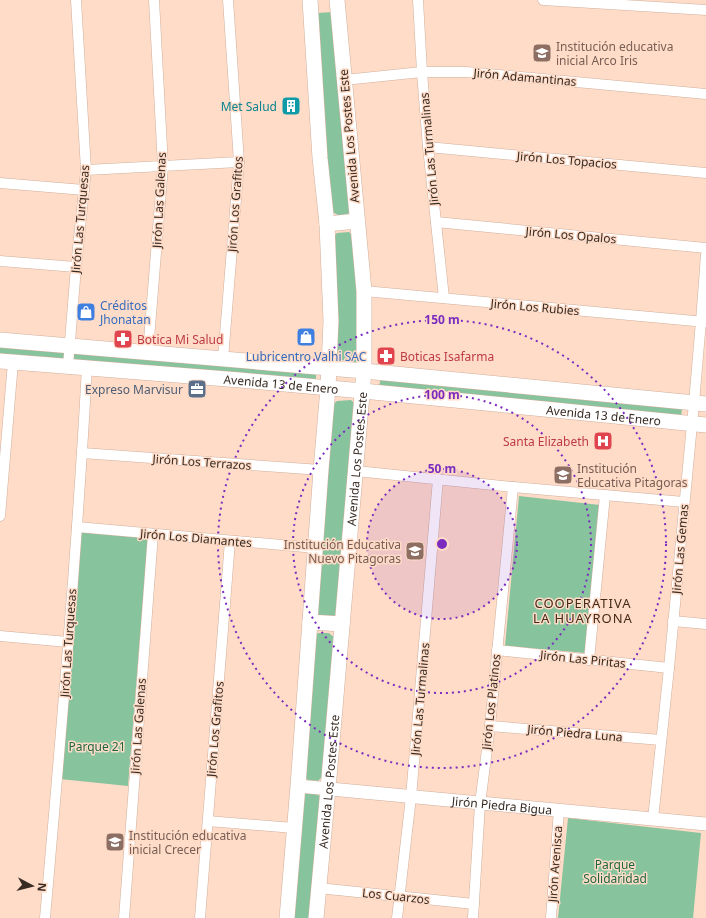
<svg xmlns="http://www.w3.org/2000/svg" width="706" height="918" font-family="'Noto Sans',sans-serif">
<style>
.green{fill:#87c39d}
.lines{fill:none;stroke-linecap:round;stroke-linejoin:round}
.minor-casing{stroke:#d0af9c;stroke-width:11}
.tertiary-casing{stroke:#d0af9c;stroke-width:14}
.secondary-casing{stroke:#d0af9c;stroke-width:16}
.minor{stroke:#fff;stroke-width:10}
.tertiary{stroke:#fff;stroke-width:13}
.secondary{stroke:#fff;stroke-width:15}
.ring{fill:none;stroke:#7b2cbf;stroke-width:2;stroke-dasharray:2 4}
.labels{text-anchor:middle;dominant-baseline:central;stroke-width:3;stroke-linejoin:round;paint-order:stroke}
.education-label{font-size:12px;fill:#785e54;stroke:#ffdcc8;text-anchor:start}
.street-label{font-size:12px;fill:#382b23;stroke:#ffdcc8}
.culture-label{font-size:12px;fill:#0d838f;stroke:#ffdcc8;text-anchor:end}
.shop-label{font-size:12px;fill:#366cbe;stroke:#ffdcc8;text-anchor:start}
.health-label{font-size:12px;fill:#be3a42;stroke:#ffdcc8;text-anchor:start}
.service-label{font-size:12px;fill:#4e5e75;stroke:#ffdcc8;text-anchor:end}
.park-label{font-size:12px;fill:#1e6640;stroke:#ffdcc8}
.neighbourhood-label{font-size:13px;letter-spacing:1px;fill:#452b1a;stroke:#ffdcc8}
.centre{fill:#7b2cbf;stroke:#ffdcc8;stroke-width:2}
.ring-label{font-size:12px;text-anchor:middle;font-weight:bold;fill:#7b2cbf;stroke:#ffdcc8;stroke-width:3;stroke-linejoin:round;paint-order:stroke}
</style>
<rect width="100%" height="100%" fill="#ffdcc8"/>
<g class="green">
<path d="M333 12 351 212C343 217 338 217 331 210L317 13Z"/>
<path d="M349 232 353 236 361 363 335 359 332 239 337 233Z"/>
<path d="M0 345 316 372V379L314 382 0 357Z"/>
<path d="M381 378 682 409 681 417 379 386Z"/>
<path d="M351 400 356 405 337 613 332 618 320 617 316 613 331 406 337 401Z"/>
<path d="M519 496 600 505 586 653 505 646Z"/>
<path d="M80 532 148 538 128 786 60 779Z"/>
<path d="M318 633H329L335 638 323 776 318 781 308 780 303 776 314 637Z"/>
<path d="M305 793H315L321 797 309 918H291L302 799Z"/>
<path d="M568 818 701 833 693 918H558Z"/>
</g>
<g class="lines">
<defs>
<g id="minor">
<path d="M418 0 422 72 428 147 444 298"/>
<path d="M543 0 706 10"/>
<path d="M344 80 422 72H466L706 94"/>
<path d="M428 147 706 173"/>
<path d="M86 170 239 162"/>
<path d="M0 183 84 190"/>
<path d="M436 222 706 248"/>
<path d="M0 261 76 267"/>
<path d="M364 291 706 322"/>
<path d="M148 352 163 166 154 0"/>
<path d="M223 359 239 162 228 0"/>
<path d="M68 366 76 267 86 170 76 0"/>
<path d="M82 453 321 470"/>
<path d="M356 471 513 487 684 502"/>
<path d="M0 516 13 362"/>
<path d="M77 527 316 548"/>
<path d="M673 621 706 624"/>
<path d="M0 636 68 642"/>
<path d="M497 650 669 668"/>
<path d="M589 660 605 495"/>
<path d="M490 726 661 740"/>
<path d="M653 819 669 668 694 403 701 321 706 255"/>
<path d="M208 821 294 828"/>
<path d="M318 888 474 904"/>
<path d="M45 918C61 735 77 551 87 367"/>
<path d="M124 918 153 534"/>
<path d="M200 918 230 541"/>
<path d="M397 918 411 797 438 479"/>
<path d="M473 918 480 804 490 726 513 487"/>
<path d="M551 918 559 810"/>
</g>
<g id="tertiary">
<path id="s1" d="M298 786 706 824"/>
</g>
<g id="secondary">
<path d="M327 224 357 221"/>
<path d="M0 340 364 371 706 404"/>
<path id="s2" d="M0 361 240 380 363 391 706 425"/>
<path d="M310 622 342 624"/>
<path d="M287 918 298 786 321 470 328 388 331 321 327 224 320 158 310 0"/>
<path id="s3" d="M316 918 328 789 364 371V291L337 0"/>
</g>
</defs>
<use href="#minor" class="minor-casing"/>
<use href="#tertiary" class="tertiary-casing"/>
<use href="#secondary" class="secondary-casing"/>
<use href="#minor" class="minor"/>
<use href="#tertiary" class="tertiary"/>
<use href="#secondary" class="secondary"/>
</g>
<circle cx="442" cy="544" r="75" fill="#7b2cbf" fill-opacity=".12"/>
<g class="ring">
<circle cx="442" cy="544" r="75"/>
<circle cx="442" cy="544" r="149"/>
<circle cx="442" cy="544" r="224"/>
</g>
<defs>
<symbol id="school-square" viewBox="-11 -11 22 22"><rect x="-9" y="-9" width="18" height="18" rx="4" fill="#8d6e63" stroke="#ffdcc8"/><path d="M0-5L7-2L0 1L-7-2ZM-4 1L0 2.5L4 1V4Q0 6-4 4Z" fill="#fff"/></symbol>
<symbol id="building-square" viewBox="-11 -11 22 22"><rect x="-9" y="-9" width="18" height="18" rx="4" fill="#0f9aa8" stroke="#ffdcc8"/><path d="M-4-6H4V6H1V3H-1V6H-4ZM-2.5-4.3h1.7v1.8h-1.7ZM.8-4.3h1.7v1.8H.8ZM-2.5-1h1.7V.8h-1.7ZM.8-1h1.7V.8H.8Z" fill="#fff"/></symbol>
<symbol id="shop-square" viewBox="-11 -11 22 22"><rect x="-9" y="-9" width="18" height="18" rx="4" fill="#3f7fe0" stroke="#ffdcc8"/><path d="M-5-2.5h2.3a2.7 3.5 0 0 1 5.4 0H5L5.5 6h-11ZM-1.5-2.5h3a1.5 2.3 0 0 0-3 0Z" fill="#fff"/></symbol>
<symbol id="pharmacy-square" viewBox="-11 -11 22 22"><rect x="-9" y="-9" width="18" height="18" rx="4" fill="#e0444e" stroke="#ffdcc8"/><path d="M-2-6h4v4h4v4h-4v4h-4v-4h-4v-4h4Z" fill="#fff"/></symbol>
<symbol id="office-square" viewBox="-11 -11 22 22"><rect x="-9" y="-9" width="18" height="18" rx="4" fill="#5c6f8a" stroke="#ffdcc8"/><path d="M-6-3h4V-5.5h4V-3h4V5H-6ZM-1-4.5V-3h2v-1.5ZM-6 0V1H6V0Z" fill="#fff"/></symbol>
<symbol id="hospital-square" viewBox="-11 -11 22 22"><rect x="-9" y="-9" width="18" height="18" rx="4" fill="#e0444e" stroke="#ffdcc8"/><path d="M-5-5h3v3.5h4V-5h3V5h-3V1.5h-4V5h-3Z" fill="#fff"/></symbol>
</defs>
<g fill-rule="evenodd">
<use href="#school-square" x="531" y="42" width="22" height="22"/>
<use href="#building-square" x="280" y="95" width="22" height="22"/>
<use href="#shop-square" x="75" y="301" width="22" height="22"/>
<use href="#shop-square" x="295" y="326" width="22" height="22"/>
<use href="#pharmacy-square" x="112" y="328" width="22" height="22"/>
<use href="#pharmacy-square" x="375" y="345" width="22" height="22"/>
<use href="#office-square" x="186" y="378" width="22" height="22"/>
<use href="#hospital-square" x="592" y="430" width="22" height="22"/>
<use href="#school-square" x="552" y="464" width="22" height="22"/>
<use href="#school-square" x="404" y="540" width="22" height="22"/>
<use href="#school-square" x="104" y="831" width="22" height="22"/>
</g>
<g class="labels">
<g class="education-label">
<text x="556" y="46">Institución educativa<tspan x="556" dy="14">inicial Arco Iris</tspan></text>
<text x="577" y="468">Institución<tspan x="577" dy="14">Educativa Pitagoras</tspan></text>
<text x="401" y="544" text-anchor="end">Institución Educativa<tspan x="401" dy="14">Nuevo Pitagoras</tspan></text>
<text x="129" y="835">Institución educativa<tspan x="129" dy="14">inicial Crecer</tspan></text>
</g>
<g class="street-label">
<text transform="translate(525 77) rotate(5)">Jirón Adamantinas</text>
<text transform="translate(349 136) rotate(-95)">Avenida Los Postes Este</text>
<text transform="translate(429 149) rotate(-95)">Jirón Las Turmalinas</text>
<text transform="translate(567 160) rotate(5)">Jirón Los Topacios</text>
<text transform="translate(159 200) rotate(-87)">Jirón Las Galenas</text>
<text transform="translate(235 204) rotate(-86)">Jirón Los Grafitos</text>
<text transform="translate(80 219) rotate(-85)">Jirón Las Turquesas</text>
<text transform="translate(571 235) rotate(5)">Jirón Los Opalos</text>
<text transform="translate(535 307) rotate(5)">Jirón Los Rubies</text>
<text stroke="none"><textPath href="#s2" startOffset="282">Avenida 13 de Enero</textPath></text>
<text stroke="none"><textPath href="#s2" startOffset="606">Avenida 13 de Enero</textPath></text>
<text stroke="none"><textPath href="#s3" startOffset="461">Avenida Los Postes Este</textPath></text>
<text transform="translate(202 462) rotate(4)">Jirón Los Terrazos</text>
<text transform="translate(196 538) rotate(5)">Jirón Los Diamantes</text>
<text transform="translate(680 549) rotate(-85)">Jirón Las Gemas</text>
<text transform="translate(68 643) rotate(-86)">Jirón Las Turquesas</text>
<text transform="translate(583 659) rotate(6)">Jirón Las Piritas</text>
<text transform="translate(420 699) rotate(-85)">Jirón Las Turmalinas</text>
<text transform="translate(491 702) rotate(-84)">Jirón Los Platinos</text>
<text transform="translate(138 726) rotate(-86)">Jirón Las Galenas</text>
<text transform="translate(215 729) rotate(-85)">Jirón Los Grafitos</text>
<text transform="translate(575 733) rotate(5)">Jirón Piedra Luna</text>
<text stroke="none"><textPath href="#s3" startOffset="137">Avenida Los Postes Este</textPath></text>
<text stroke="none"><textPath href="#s1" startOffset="205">Jirón Piedra Bigua</textPath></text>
<text transform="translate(555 864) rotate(-86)">Jirón Arenisca</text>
<text transform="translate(396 896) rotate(6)">Los Cuarzos</text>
</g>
<g class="culture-label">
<text x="277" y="106">Met Salud</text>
</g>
<g class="shop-label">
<text x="100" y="305">Créditos<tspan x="100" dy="14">Jhonatan</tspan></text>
<text x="306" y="356" text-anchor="middle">Lubricentro Valhi SAC</text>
</g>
<g class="health-label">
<text x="137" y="339">Botica Mi Salud</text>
<text x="400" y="356">Boticas Isafarma</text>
<text x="589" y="441" text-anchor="end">Santa Elizabeth</text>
</g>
<g class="service-label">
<text x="183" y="389">Expreso Marvisur</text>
</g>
<g class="park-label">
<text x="97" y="746">Parque 21</text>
<text x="615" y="864">Parque<tspan x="615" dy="14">Solidaridad</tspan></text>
</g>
<g class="neighbourhood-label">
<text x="583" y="603">COOPERATIVA<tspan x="583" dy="15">LA HUAYRONA</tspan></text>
</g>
</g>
<circle cx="442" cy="544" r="6" class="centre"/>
<g class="ring-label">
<text x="442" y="324">150 m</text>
<text x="442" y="399">100 m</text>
<text x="442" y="473">50 m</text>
</g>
<g transform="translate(32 886) rotate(97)" stroke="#ffdcc8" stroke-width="3" paint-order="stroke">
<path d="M0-3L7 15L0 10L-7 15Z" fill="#382b23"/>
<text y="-6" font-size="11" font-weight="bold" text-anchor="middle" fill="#382b23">N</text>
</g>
</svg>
